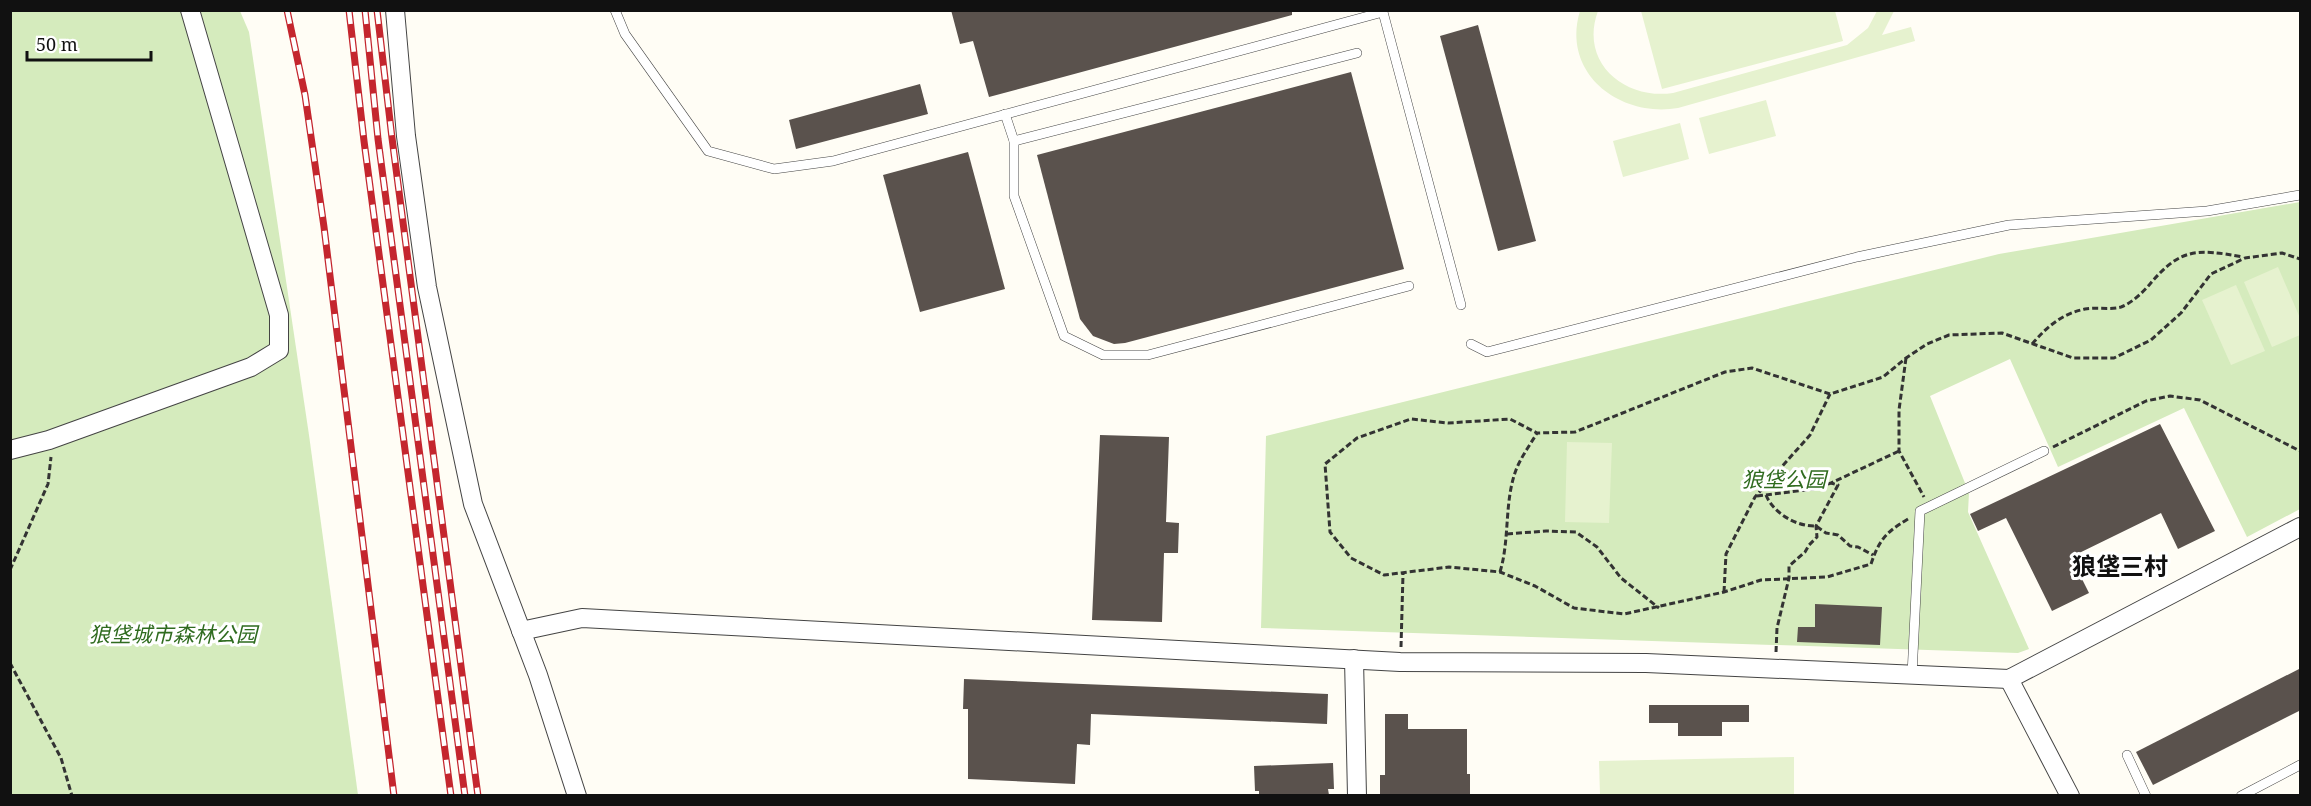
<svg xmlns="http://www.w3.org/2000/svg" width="2311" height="806" font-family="'Noto Serif','Noto Sans SC',serif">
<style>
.green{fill:#d5ebbd}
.pitch{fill:#e6f2cf}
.building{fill:#5a524d}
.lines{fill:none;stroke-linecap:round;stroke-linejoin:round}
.lane-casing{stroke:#444;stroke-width:10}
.street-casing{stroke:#444;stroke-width:20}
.path{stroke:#333;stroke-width:3;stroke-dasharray:6 3;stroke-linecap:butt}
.lane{stroke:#fff;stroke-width:9}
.street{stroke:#fff;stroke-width:18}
.rail-casing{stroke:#c4262e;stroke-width:7}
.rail{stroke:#fff;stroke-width:4.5;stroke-dasharray:14;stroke-linecap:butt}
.labels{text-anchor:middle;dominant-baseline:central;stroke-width:6;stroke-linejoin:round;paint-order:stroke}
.park-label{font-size:21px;font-style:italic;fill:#2f6b1f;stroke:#fff}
.quarter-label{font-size:24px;font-weight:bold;fill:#111;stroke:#fff}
</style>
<rect width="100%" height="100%" fill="#fffdf5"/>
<g class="green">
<path d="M11 11H240L249 32 309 435 358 795H11Z"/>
<path d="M2300 202V509L2247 537 2184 408 2058 467 2010 359 1930 396 1969 493 1968 512 2029 649 2018 653 1261 628 1266 436 1999 254Z"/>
</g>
<g class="pitch">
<path d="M1580 11H1598C1579 62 1624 100 1673 93L1847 45 1868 28 1877 11H1894L1882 35 1911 27 1915 41 1678 108C1619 118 1561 73 1580 11Z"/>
<path d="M1641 11H1835L1843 41 1662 89Z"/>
<path d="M1766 100 1776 136 1709 154 1699 118Z"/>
<path d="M1680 123 1689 159 1623 177 1613 141Z"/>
<path d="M2278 267 2300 318V335L2272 347 2244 282Z"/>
<path d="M2236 285 2265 351 2231 365 2202 300Z"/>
<path d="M1567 442 1612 443 1609 523 1565 522Z"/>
<path d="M1794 757V795H1600L1599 761Z"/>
</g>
<g class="building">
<path d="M951 10H1292V15L989 97 973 41 960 44Z"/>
<path d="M1478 25 1536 241 1498 251 1440 36Z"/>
<path d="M1351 72 1404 269 1125 343 1114 344 1093 336 1080 319 1037 155Z"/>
<path d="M920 84 928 114 796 149 789 120Z"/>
<path d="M968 152 1005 289 920 312 883 175Z"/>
<path d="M2160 424 2215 531 2178 549 2161 513 2071 557 2089 593 2052 611 2006 518 1978 531 1970 514Z"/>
<path d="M1100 435 1169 437 1166 522 1179 523 1178 553H1164L1162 622 1092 620Z"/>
<path d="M1815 604 1882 607 1880 645 1797 642 1798 627H1815Z"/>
<path d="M2301 668V710L2153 785 2136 752Z"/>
<path d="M964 679 1328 694 1327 724 1091 714 1090 745 1077 744 1075 784 968 779V709H963Z"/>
<path d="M1649 705H1749V722H1722V736H1678V723H1649Z"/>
<path d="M1385 714H1408V729H1467V774H1470V795H1380V775H1385Z"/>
<path d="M1333 763 1334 789H1328L1329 795H1259V791H1255L1254 766Z"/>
</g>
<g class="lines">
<defs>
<g id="lane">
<path d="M615 10 625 34 708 151 774 169 833 161 1383 12 1461 305"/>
<path d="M1005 114 1014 141V196L1064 336 1103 355H1148L1409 286"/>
<path d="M1014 141 1357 53"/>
<path d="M1471 344 1487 352 1857 257 2009 225 2207 211 2300 195"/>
<path d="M1912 675 1920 511 2044 451"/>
<path d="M2127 755 2146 796"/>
<path d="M2241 796 2300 765"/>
</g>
<g id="street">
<path d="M395 10 406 136 427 287 473 504 538 675 577 796"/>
<path d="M10 450 49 440 251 367 279 350V315L190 10"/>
<path d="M521 631 582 618 1400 662 1646 663 2009 679 2300 527"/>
<path d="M1354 659 1357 796"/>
<path d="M2009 679 2070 796"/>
</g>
</defs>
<use href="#lane" class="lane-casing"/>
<use href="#street" class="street-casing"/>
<g class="path">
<path d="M2032 344C2047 327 2061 314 2085 309 2096 307 2110 310 2121 307 2132 303 2143 292 2150 284 2181 247 2198 249 2243 257"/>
<path d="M1906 358 1899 410V451L1924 497"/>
<path d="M2053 447 2146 401 2170 396 2200 400 2300 451"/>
<path d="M1766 495C1773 513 1797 527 1816 526L1826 533 1838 535 1850 546 1858 547 1873 555"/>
<path d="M1757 496 1813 489 1831 483 1899 451"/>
<path d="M1908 519C1886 532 1879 540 1871 564L1827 577 1761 580 1724 592 1624 614 1574 608 1535 586 1500 572 1449 567 1384 575 1351 558 1330 532 1325 464 1357 438 1411 419 1448 423 1510 419 1537 433 1575 432 1725 372 1752 368 1830 394 1883 377 1906 358 1927 344 1949 335 2002 333 2073 358H2114L2151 340 2181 313 2211 274 2245 258 2282 253 2300 259"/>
<path d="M1507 534 1546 531 1576 532 1597 547 1621 578 1659 608"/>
<path d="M10 570 48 484 51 457"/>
<path d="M1500 572C1510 539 1504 502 1516 470 1521 457 1530 445 1537 433"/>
<path d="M1724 592 1726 554 1755 497 1810 435 1830 394"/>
<path d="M1401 647 1403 574"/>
<path d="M1776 652 1777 628 1789 578V566L1805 552 1809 545 1817 537 1816 526 1838 485 1831 483"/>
<path d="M10 663 61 758 72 796"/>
</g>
<use href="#lane" class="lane"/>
<use href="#street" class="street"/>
<defs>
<g id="rail">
<path d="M287 10 305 95 324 227 394 796"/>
<path d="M349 10 364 141 451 796"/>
<path d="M365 10 378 139 465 796"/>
<path d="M377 10 392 138 478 796"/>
</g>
</defs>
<use href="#rail" class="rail-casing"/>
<use href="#rail" class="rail"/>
</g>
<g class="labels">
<g class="park-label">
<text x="1784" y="479">狼垡公园</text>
<text x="173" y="634">狼垡城市森林公园</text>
</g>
<g class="quarter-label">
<text x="2120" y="565">狼垡三村</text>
</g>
</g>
<rect width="2311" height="806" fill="none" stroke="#111111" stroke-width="24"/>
<path d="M27 51v9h124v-9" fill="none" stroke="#111111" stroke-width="3"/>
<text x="36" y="51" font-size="18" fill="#111111" stroke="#ffffff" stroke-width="4.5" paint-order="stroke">50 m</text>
</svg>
